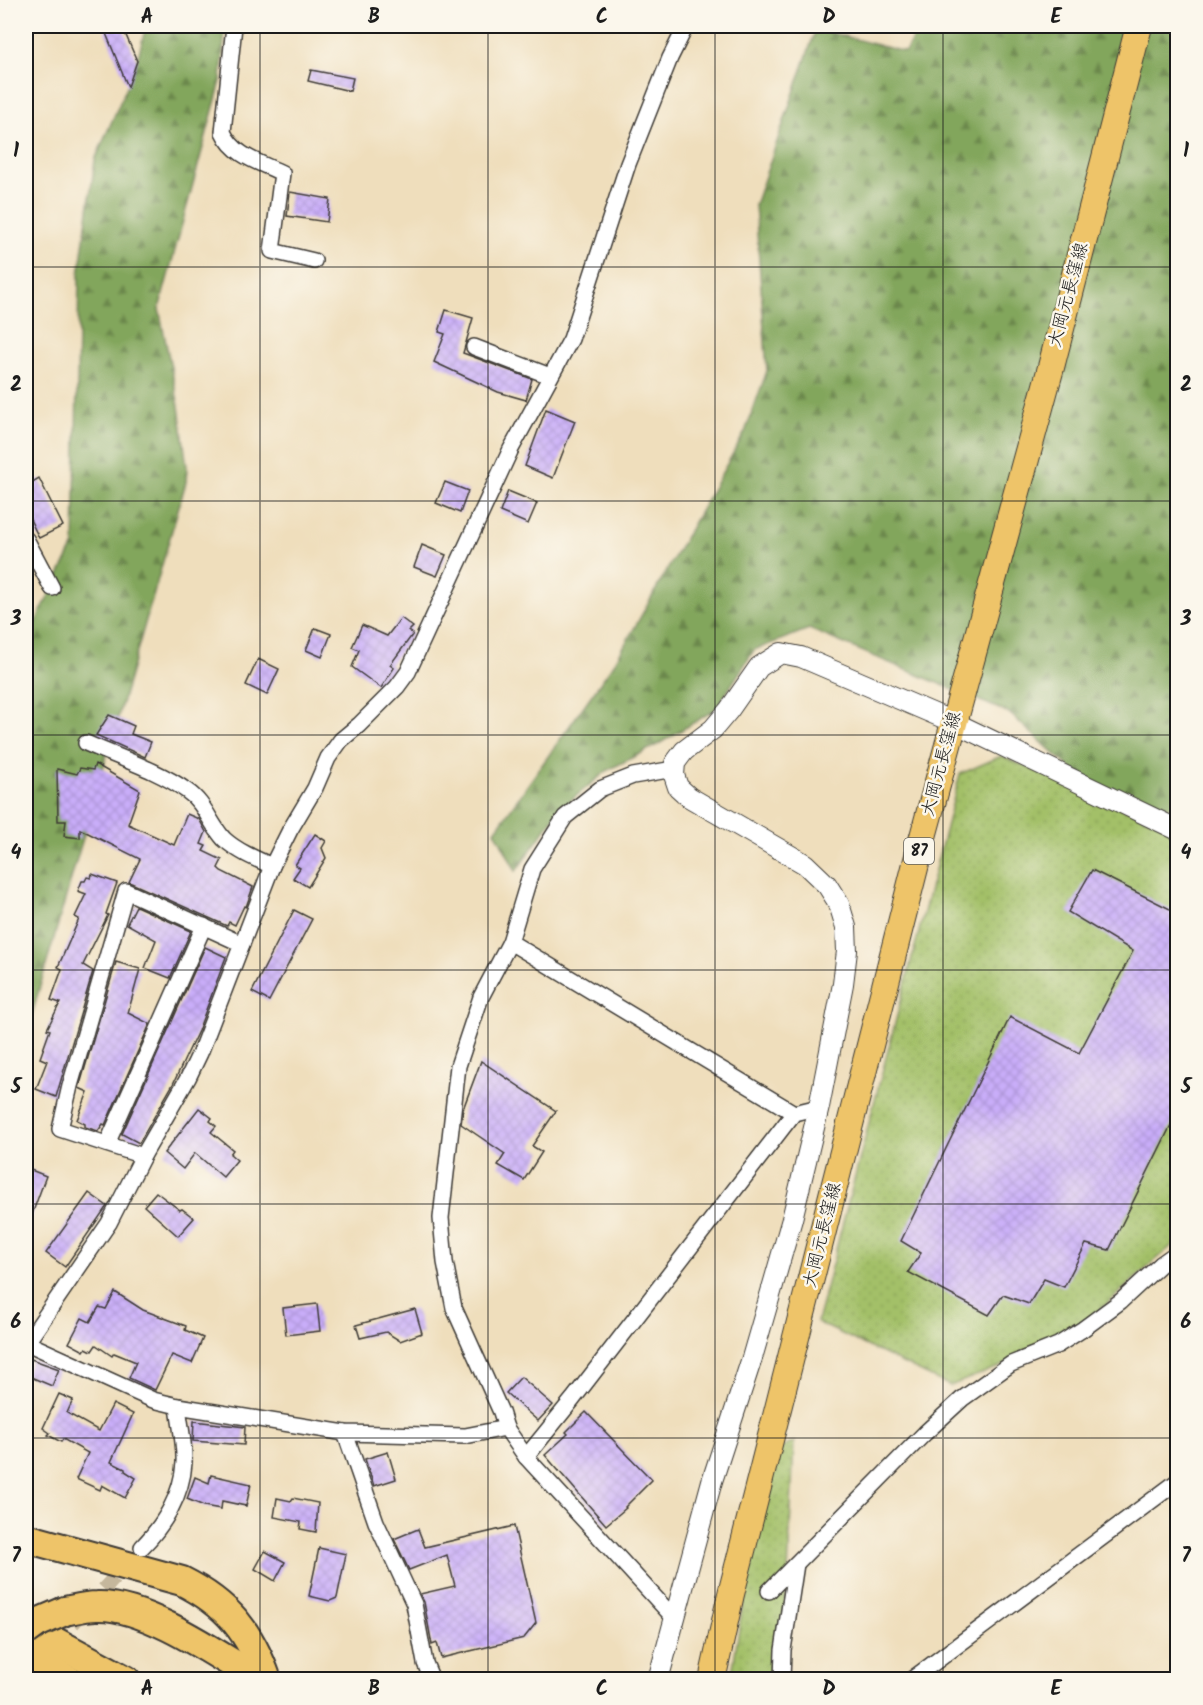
<svg xmlns="http://www.w3.org/2000/svg" width="1203" height="1705" font-family="Kalam,'Klee One',sans-serif">
<style>
.grass{fill:url(#grass-dots);stroke:#606e42;stroke-width:1.5}
.forest{fill:url(#forest-firs);stroke:#4f613c;stroke-width:1.5}
.building{fill:url(#building-cross-hatch)}
.lines{fill:none;stroke-linecap:round;stroke-linejoin:round}
.minor-tunnel{stroke:#c5b79c;stroke-width:15;stroke-dasharray:15 8;stroke-linecap:butt}
.minor-casing{stroke:#3c3934;stroke-width:18}
.tertiary-casing{stroke:#3c3934;stroke-width:22}
.primary-casing{stroke:#3c3934;stroke-width:28}
.motorway-casing{stroke:#3c3934;stroke-width:32}
.minor{stroke:#fff;stroke-width:15}
.tertiary{stroke:#fff;stroke-width:20}
.primary{stroke:#eec469;stroke-width:26}
.motorway{stroke:#eec469;stroke-width:28}
.motorway-bridge-casing{stroke:#3c3934;stroke-width:32;stroke-linecap:butt}
.motorway-bridge{stroke:#eec469;stroke-width:28}
.grid{fill:none;stroke:#1c1c1c;stroke-width:1.5;stroke-opacity:0.55}
.labels{text-anchor:middle;dominant-baseline:central;stroke-width:5;stroke-linejoin:round;paint-order:stroke}
.shield{fill:#fbf7ec;stroke:#5f5e5a;stroke-width:1.5}
.shield-label{font-size:16px;font-weight:bold;fill:#1c1c1c}
.street-label{font-size:18px;fill:#1c1c1c;stroke:#fbf7ec}
.neatline{fill:none;stroke:#1c1c1c;stroke-width:2}
.grid-label{font-size:20px;text-anchor:middle;font-weight:bold;fill:#1c1c1c}
</style>
<defs>
<pattern id="grass-dots" width="8" height="8" patternUnits="userSpaceOnUse" patternTransform="scale(1.5)"><rect width="8" height="8" fill="#a3c068"/><path d="M2 2h.1M6 6h.1" fill="none" stroke="#8ca45a" stroke-width="1.8" stroke-linecap="round"/></pattern>
<pattern id="forest-firs" width="22" height="20" patternUnits="userSpaceOnUse" patternTransform="scale(1.5)"><rect width="22" height="20" fill="#82a65c"/><path d="M5 1l3.5 6h-7zM16 11l3.5 6h-7z" fill="#6a864b"/></pattern>
<pattern id="building-cross-hatch" width="8" height="8" patternUnits="userSpaceOnUse" patternTransform="scale(1.5)"><rect width="8" height="8" fill="#c9adf9"/><path d="M0 0l8 8M0 8l8-8" fill="none" stroke="#ac94d5"/></pattern>
</defs>
<rect width="100%" height="100%" fill="#fbf7ec"/>
<filter id="ink" filterUnits="userSpaceOnUse"><feTurbulence type="fractalNoise" baseFrequency=".0167" numOctaves="2"/><feDisplacementMap in="SourceGraphic" scale="12" xChannelSelector="R" yChannelSelector="G"/><feConvolveMatrix kernelMatrix="1 2 1 2 8 2 1 2 1" color-interpolation-filters="sRGB"/></filter>
<filter id="wash" filterUnits="userSpaceOnUse"><feTurbulence type="fractalNoise" baseFrequency=".008" numOctaves="4" result="noise"/><feDisplacementMap in="SourceGraphic" scale="24" xChannelSelector="R" yChannelSelector="G"/><feGaussianBlur stdDeviation="1.35" result="paint"/><feColorMatrix in="noise" values="0 0 0 0 0 0 0 0 0 0 0 0 0 0 0 0 0 1.4 0 .05"/><feComposite in="paint" operator="in"/></filter>
<g filter="url(#wash)">
<rect width="100%" height="100%" fill="#efdebc"/>
<g class="grass">
<path d="M1001 756 1177 831V1241L1065 1341 950 1386 817 1322 960 774Z"/>
<path d="M794 1442 788 1573 778 1679 731 1680 766 1456Z"/>
</g>
<g class="forest">
<path d="M146 26H225L221 81 159 309 179 406 187 467 186 482 26 1035V637L37 619 74 545 79 275 95 160 135 68Z"/>
<path d="M920 26H1177V809L1096 791 1009 713 809 629 754 650 716 709 657 745 608 770 559 810 516 871 495 831 615 662 745 432 767 371 755 205 816 29 905 52Z"/>
</g>
<g id="blocks">
<g class="building">
<path d="M118 26H122L137 61 128 87 105 31Z"/>
<path d="M311 70 353 78 350 91 308 81Z"/>
<path d="M290 192 330 199 327 222 287 216Z"/>
<path d="M446 310 473 318 463 353 532 379 526 400 498 392 434 362 445 334 439 332Z"/>
<path d="M546 409 575 421 553 478 525 466Z"/>
<path d="M39 478 63 526 39 538 26 511V486Z"/>
<path d="M445 482 468 491 460 513 436 503Z"/>
<path d="M508 491 537 503 528 524 500 512Z"/>
<path d="M422 545 446 555 437 576 414 567Z"/>
<path d="M401 618 413 627 409 631 413 634 390 665 394 668 381 688 352 667 359 650 352 647 362 625 387 636Z"/>
<path d="M315 628 331 634 322 657 306 650Z"/>
<path d="M258 659 279 669 267 695 246 685Z"/>
<path d="M109 715 134 726 131 734 151 742 145 757 96 735Z"/>
<path d="M95 764 140 790 128 824 174 845 187 814 199 819 206 832 201 844 206 846 203 851 222 860 218 868 221 871 253 887 246 907 244 906 235 925 229 922 227 926 129 882 140 859 80 829V838L64 836 66 821H58L57 769 77 774 80 768 93 770Z"/>
<path d="M315 834 326 841 322 848 326 858 308 887 293 878 300 868 295 865Z"/>
<path d="M1092 870 1178 913V1111L1109 1250 1086 1244 1064 1287 1044 1279 1029 1304 1003 1295 989 1315 908 1272 921 1253 901 1241 1010 1017 1079 1053 1133 951 1068 912Z"/>
<path d="M92 874 117 883 106 914 108 915 83 965 93 971 56 1097 36 1089 47 1061 40 1058 50 1030 47 1029 60 1003 51 1000 62 969 58 967 79 919 75 917 86 894 78 891 82 881H85L87 877 91 878Z"/>
<path d="M136 906 191 931 170 978 145 968 156 940 127 924Z"/>
<path d="M294 910 312 919 269 1001 252 992Z"/>
<path d="M205 947 226 957 198 1031 173 1084 139 1143 122 1134Z"/>
<path d="M116 962 140 969 128 1013 150 1024 105 1125 103 1124 98 1131 85 1127V1124L77 1120 88 1092 79 1088Z"/>
<path d="M481 1061 556 1111 532 1146 542 1152 524 1180 498 1165 505 1154 461 1124 463 1109Z"/>
<path d="M199 1108 212 1118 210 1121 216 1126 211 1132 233 1150 230 1154 237 1160 223 1177 195 1153 183 1169 164 1153Z"/>
<path d="M26 1168 46 1176 27 1228H26Z"/>
<path d="M156 1192 180 1210 182 1209 194 1218 178 1236 144 1206Z"/>
<path d="M89 1193 107 1206 65 1267 46 1253Z"/>
<path d="M115 1292 143 1310 186 1326 185 1330 203 1338 192 1363 172 1355 155 1390 129 1378 136 1362 114 1353 112 1356 96 1345 92 1351 86 1348 84 1351 69 1343 82 1318 90 1322 99 1307 106 1309Z"/>
<path d="M317 1304 320 1331 286 1335 283 1308Z"/>
<path d="M415 1309 422 1333 400 1341 386 1332 360 1338 356 1325Z"/>
<path d="M31 1359 59 1369 52 1386 26 1375Z"/>
<path d="M521 1377 553 1405 538 1421 506 1393Z"/>
<path d="M59 1394 73 1400 67 1413 99 1431 113 1404 133 1414 111 1462 125 1469V1471L136 1478 125 1498 102 1485 100 1490 76 1479 88 1453 63 1439 61 1442 48 1435 50 1433 43 1428Z"/>
<path d="M586 1412 652 1480 625 1507 626 1508 606 1525 545 1455 568 1434 566 1432Z"/>
<path d="M194 1421 245 1427 244 1445 193 1441Z"/>
<path d="M388 1452 396 1479 374 1486 365 1459Z"/>
<path d="M211 1475 251 1484 246 1506 222 1501 221 1509 204 1506 187 1499 195 1477 209 1483Z"/>
<path d="M277 1498 291 1501 293 1498 318 1503 316 1532 300 1529 301 1522 274 1517Z"/>
<path d="M514 1526 536 1623 524 1638 441 1658 437 1643 432 1645 424 1602 420 1594 455 1586 447 1555 409 1570 394 1539 418 1529 425 1547Z"/>
<path d="M319 1548 346 1554 337 1598 330 1601 309 1596Z"/>
<path d="M265 1551 285 1562 275 1581 255 1569Z"/>
</g>
</g>
</g>
<g filter="url(#ink)">
<use href="#blocks" fill-opacity="0" stroke="#3c3934" stroke-width="1.5"/>
<g class="lines">
<path class="minor-tunnel" d="M26 1674 128 1563"/>
<defs>
<g id="minor">
<path d="M234 26 223 132C234 156 259 162 282 173L272 251 314 261"/>
<path d="M474 347 550 376"/>
<path d="M26 539 52 588"/>
<path d="M86 743C117 757 160 771 187 791 205 803 210 824 224 839 237 851 256 859 272 866"/>
<path d="M674 769 633 776 600 789 565 817 532 869 510 942 481 997 458 1066 441 1218 445 1262 454 1308 501 1412 506 1428 526 1457 674 1618"/>
<path d="M510 942 794 1113"/>
<path d="M107 1144 204 926"/>
<path d="M143 1156 60 1129 70 1086 126 891 242 944"/>
<path d="M27 1343 153 1400 178 1406 345 1433 465 1436 506 1428"/>
<path d="M26 1344 109 1223 143 1156 188 1078 200 1053 272 866 290 830 315 788 328 758 341 740 359 725 397 687 408 672 511 449 571 339 628 164 670 58 686 26"/>
<path d="M345 1433 376 1522 414 1604 425 1663 432 1680"/>
<path d="M526 1457 573 1399 794 1113 819 1107"/>
<path d="M142 1547C164 1525 182 1495 184 1463 185 1445 180 1425 178 1406"/>
<path d="M769 1591 925 1433 962 1399 1011 1364 1058 1345 1083 1329 1121 1301 1161 1264 1178 1252"/>
<path d="M782 1680 783 1650 796 1564"/>
<path d="M911 1680 1178 1481"/>
</g>
<path id="tertiary" d="M658 1680 712 1481 752 1358 792 1219 819 1107 843 984 847 951 846 927 839 904 827 885 805 864 689 797 678 787 674 775 675 763 684 751 713 729 729 710 759 667 781 653 801 657 953 722 1178 830"/>
<path id="primary" d="M712 1680 731 1594 921 844 1050 371 1139 26"/>
<g id="motorway">
<path d="M26 1538 182 1581C228 1604 250 1632 267 1680"/>
<path d="M65 1611C75 1609 86 1606 97 1606 145 1604 218 1655 259 1680"/>
<path d="M26 1626 126 1680"/>
<path d="M26 1656 68 1680"/>
</g>
</defs>
<use href="#minor" class="minor-casing"/>
<use href="#tertiary" class="tertiary-casing"/>
<use href="#primary" class="primary-casing"/>
<use href="#motorway" class="motorway-casing"/>
<use href="#minor" class="minor"/>
<use href="#tertiary" class="tertiary"/>
<use href="#primary" class="primary"/>
<use href="#motorway" class="motorway"/>
<defs>
<path id="motorway-bridge" d="M26 1631 37 1623 65 1611"/>
</defs>
<use href="#motorway-bridge" class="motorway-bridge-casing"/>
<use href="#motorway-bridge" class="motorway-bridge"/>
</g>
</g>
<path class="grid" d="M260 26V1680M488 26V1680M715 26V1680M943 26V1680M26 267H1178M26 501H1178M26 735H1178M26 970H1178M26 1204H1178M26 1438H1178"/>
<g class="labels">
<rect class="shield" x="904" y="838" width="30" height="26" rx="4.5"/>
<g class="shield-label">
<text x="919" y="851">87</text>
</g>
<g class="street-label">
<text transform="translate(1069 295) rotate(-75)">大岡元長窪線</text>
<text transform="translate(942 764) rotate(-75)">大岡元長窪線</text>
<text transform="translate(823 1235) rotate(-76)">大岡元長窪線</text>
</g>
</g>
<rect width="1203" height="1705" fill="none" stroke="#fbf7ec" stroke-width="66"/>
<rect x="33" y="33" width="1137" height="1639" class="neatline"/>
<g class="grid-label">
<text x="147" y="23">A</text>
<text x="374" y="23">B</text>
<text x="602" y="23">C</text>
<text x="829" y="23">D</text>
<text x="1056" y="23">E</text>
<text x="16" y="157">1</text>
<text x="1186" y="157">1</text>
<text x="16" y="391">2</text>
<text x="1186" y="391">2</text>
<text x="16" y="625">3</text>
<text x="1186" y="625">3</text>
<text x="16" y="859">4</text>
<text x="1186" y="859">4</text>
<text x="16" y="1093">5</text>
<text x="1186" y="1093">5</text>
<text x="16" y="1328">6</text>
<text x="1186" y="1328">6</text>
<text x="16" y="1562">7</text>
<text x="1186" y="1562">7</text>
<text x="147" y="1695">A</text>
<text x="374" y="1695">B</text>
<text x="602" y="1695">C</text>
<text x="829" y="1695">D</text>
<text x="1056" y="1695">E</text>
</g>
</svg>
